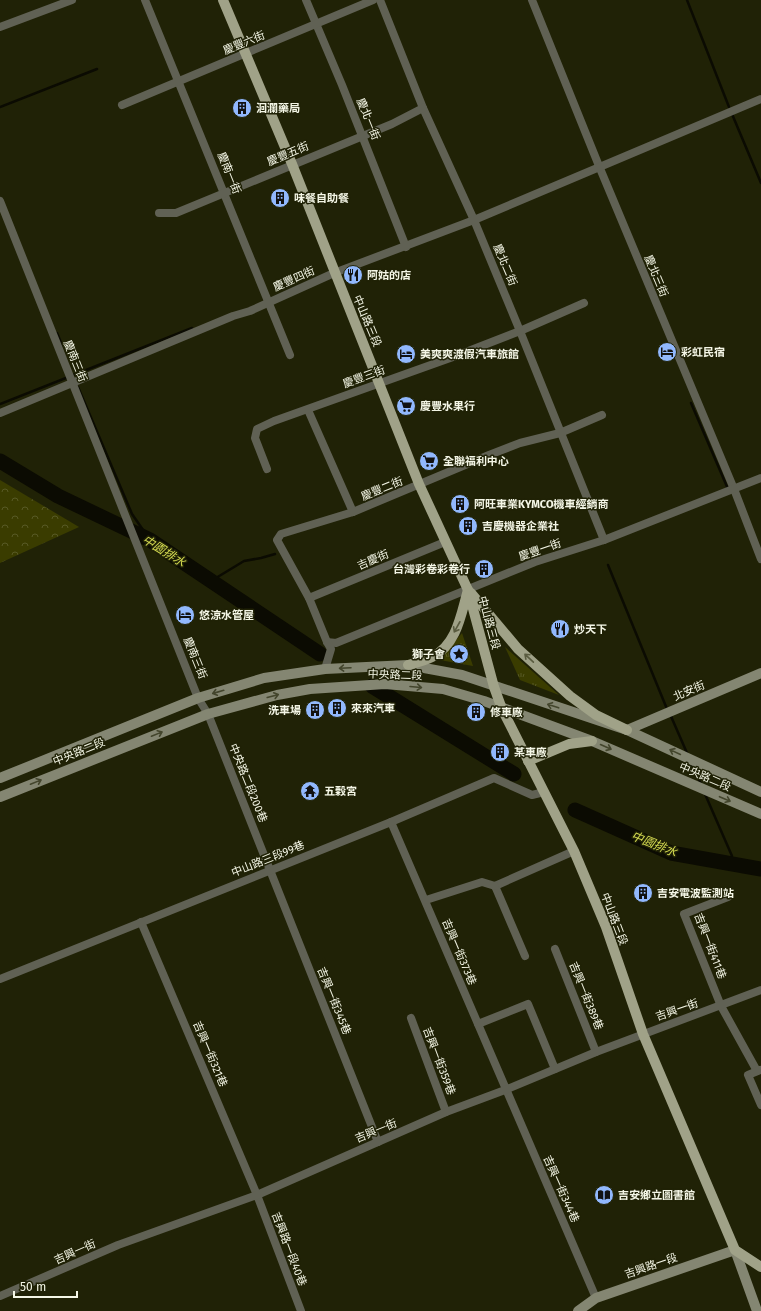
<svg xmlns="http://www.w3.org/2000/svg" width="761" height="1311" font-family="'Fira Sans','Noto Sans TC',sans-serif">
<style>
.grass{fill:url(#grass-tufts)}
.forest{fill:url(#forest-crowns)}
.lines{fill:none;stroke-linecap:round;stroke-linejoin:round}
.stream{stroke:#0b0b02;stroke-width:2.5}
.river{stroke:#0b0b02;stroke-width:15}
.street{stroke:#606154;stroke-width:8}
.secondary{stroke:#848672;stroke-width:10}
.primary{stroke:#a0a288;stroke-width:10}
.oneway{stroke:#5a5c40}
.oneway2{stroke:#43452c}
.labels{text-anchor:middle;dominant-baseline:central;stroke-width:3;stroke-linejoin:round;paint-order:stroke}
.street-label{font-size:11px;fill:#f4f6e6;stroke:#202206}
.poi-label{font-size:11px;font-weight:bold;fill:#f4f6e6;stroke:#202206;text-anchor:start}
.water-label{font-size:12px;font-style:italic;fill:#d4da51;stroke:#202206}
</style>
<defs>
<pattern id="grass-tufts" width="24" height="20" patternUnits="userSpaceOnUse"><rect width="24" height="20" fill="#3a3c00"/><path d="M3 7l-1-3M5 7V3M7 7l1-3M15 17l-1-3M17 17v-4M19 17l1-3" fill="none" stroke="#575925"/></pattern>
<pattern id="forest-crowns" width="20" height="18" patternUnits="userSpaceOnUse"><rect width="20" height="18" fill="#3a3c00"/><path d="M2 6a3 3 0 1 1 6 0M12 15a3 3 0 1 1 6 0" fill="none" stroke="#575925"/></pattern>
</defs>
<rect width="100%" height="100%" fill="#202206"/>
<g class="grass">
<path d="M462 633 473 666 440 660Z"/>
<path d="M505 647 559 695 520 680Z"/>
</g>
<path class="forest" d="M0 480 79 527 0 563Z"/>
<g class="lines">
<g class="stream">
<path d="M687 0 729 107"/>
<path d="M0 107 97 69"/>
<path d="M732 114 761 183"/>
<path d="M57 333 62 345"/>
<path d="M78 387 132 514 150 540"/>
<path d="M691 403 728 489"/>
<path d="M0 404 192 328"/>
<path d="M608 565 667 709"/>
<path d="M211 581 244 561 261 558 275 554"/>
<path d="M670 714 687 753"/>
<path d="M691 763 701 784"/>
<path d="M705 794 732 856 730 863"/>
</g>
<g class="river">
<path d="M0 461 58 496 150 540 320 654"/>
<path d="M372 686 514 774"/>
<path d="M575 810 671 853 761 869"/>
</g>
<g class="street">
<path d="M145 0 290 355"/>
<path d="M306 0 342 85 406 247"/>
<path d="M380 0 423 108 474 220 520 331 604 540"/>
<path d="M532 0 599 166 734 489 761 559"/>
<path d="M0 27 72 0"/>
<path d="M122 105 373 0"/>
<path d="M0 201 198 698 208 714 378 1142"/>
<path d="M159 213H176L392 124 423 108"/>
<path d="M308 410 353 512"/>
<path d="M0 413 233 316 250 311 334 273 474 220 761 99"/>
<path d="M267 469 255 438 257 429 274 421 453 357 520 331 584 303"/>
<path d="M309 598 445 542"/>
<path d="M327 642 336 643 535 562 604 540 761 478"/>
<path d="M325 669 331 649 327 642 309 598 277 540 281 534 353 512 489 455 520 443 560 433 602 415"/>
<path d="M391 822 596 1298"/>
<path d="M495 886 574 851"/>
<path d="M495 886 525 956"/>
<path d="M728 897 684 914 721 1006 757 1071"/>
<path d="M426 900 482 882 495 886"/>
<path d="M141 922 257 1195 301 1311"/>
<path d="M555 949 596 1052"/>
<path d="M0 979 391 822 494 778 532 795 544 792"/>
<path d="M411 1018 446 1112"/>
<path d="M478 1024 528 1004 555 1069"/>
<path d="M760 1070 748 1075 761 1105"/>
<path d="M0 1296 118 1245 257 1195 446 1112 505 1090 596 1052 761 990"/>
</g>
<g class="secondary">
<path d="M627 730 761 673"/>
<path d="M0 778 198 698 264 678 325 669 408 665 462 675 627 730 761 792"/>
<path d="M0 797 208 714 277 695 310 689 385 684 443 689 484 701 592 741 761 814"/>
<path d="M578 1311 596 1298 735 1250 757 1311"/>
</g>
<g class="primary">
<path d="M223 0 292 164 419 484 468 590 494 687 502 709 574 851 606 927 643 1034 735 1250 761 1267"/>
<path d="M471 593 518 649 570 696 596 715 627 730"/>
<path d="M408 665C415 663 424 661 432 657 457 645 461 614 468 590"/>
<path d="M528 761 569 744 592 741"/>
</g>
</g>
<defs><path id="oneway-shaft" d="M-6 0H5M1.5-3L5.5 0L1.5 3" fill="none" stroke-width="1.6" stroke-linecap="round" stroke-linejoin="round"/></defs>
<g class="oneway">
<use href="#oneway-shaft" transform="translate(457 627) rotate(119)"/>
<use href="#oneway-shaft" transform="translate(529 658) rotate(-137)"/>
</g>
<g class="oneway2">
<use href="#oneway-shaft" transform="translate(345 668) rotate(177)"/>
<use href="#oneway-shaft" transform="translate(416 687) rotate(5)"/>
<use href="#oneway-shaft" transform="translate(218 692) rotate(164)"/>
<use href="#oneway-shaft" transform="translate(273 696) rotate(-15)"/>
<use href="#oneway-shaft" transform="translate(553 706) rotate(-162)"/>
<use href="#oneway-shaft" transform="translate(157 734) rotate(-22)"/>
<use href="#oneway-shaft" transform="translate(606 747) rotate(24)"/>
<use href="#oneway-shaft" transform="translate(675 752) rotate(-155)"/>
<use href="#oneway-shaft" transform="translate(36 782) rotate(-22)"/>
<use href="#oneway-shaft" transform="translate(725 799) rotate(23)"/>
</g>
<defs>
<symbol id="building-disc" viewBox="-11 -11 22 22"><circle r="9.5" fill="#91b8fd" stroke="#202206"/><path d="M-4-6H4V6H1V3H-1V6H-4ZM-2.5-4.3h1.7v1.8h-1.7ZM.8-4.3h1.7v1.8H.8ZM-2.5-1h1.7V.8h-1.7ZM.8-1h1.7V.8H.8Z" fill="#111"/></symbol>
<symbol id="restaurant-disc" viewBox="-11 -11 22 22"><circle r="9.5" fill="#91b8fd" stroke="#202206"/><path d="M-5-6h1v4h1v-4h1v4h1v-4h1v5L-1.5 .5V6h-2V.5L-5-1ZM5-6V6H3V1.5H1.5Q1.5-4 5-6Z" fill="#111"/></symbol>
<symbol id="hotel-disc" viewBox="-11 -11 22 22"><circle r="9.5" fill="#91b8fd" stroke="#202206"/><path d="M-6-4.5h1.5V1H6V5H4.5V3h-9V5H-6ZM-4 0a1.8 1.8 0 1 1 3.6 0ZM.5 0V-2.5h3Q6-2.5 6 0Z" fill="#111"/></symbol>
<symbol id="supermarket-disc" viewBox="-11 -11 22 22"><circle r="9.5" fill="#91b8fd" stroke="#202206"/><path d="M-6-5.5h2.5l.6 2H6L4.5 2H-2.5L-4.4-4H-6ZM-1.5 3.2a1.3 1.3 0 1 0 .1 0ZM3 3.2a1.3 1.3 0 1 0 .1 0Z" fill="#111"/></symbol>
<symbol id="sight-disc" viewBox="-11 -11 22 22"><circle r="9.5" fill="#91b8fd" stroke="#202206"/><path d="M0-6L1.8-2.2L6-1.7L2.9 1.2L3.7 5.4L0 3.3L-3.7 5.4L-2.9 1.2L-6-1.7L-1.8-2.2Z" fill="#111"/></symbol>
<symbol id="temple-disc" viewBox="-11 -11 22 22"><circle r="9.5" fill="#91b8fd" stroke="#202206"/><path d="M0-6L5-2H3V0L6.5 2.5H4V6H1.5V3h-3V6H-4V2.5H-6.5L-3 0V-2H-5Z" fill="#111"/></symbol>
<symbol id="library-disc" viewBox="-11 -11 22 22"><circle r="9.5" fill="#91b8fd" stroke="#202206"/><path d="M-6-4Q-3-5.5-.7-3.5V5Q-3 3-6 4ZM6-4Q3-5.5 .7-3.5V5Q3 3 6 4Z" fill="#111"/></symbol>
</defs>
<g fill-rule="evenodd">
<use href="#building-disc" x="231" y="97" width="22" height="22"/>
<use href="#building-disc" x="269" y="187" width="22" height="22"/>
<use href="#restaurant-disc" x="342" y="264" width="22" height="22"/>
<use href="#hotel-disc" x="656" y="341" width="22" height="22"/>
<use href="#hotel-disc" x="395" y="343" width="22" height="22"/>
<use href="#supermarket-disc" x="395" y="395" width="22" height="22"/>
<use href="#supermarket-disc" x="418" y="450" width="22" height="22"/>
<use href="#building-disc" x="449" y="493" width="22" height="22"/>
<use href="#building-disc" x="457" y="515" width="22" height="22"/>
<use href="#building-disc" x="473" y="558" width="22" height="22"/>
<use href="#hotel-disc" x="174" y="604" width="22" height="22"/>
<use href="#restaurant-disc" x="549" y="618" width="22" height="22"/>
<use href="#sight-disc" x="448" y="643" width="22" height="22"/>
<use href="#building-disc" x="326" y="697" width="22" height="22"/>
<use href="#building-disc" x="304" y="699" width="22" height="22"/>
<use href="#building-disc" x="465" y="701" width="22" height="22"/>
<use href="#building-disc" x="489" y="741" width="22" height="22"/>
<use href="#temple-disc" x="299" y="780" width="22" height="22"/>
<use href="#building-disc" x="632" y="882" width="22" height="22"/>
<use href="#library-disc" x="593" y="1184" width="22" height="22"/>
</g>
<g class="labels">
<g class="street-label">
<text transform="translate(244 43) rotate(-22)">慶豐六街</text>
<text transform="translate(368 119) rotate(68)">慶北一街</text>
<text transform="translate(288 154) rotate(-23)">慶豐五街</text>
<text transform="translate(229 173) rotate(68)">慶南一街</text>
<text transform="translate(505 265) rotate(67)">慶北二街</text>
<text transform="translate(656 276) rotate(67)">慶北三街</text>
<text transform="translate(294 279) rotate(-24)">慶豐四街</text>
<text transform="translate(367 321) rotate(67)">中山路三段</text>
<text transform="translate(75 361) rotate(68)">慶南三街</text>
<text transform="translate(364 377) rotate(-20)">慶豐三街</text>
<text transform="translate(382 489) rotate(-22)">慶豐二街</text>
<text transform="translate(540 550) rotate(-19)">慶豐一街</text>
<text transform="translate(373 560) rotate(-23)">吉慶街</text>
<text transform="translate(489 623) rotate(75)">中山路三段</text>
<text transform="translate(195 658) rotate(68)">慶南三街</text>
<text transform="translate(395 675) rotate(2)">中央路二段</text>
<text transform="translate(689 691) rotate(-23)">北安街</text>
<text transform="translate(79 752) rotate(-22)">中央路二段</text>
<text transform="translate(705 777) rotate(23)">中央路二段</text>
<text transform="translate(248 783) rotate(68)">中央路二段200巷</text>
<text transform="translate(268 859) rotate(-22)">中山路三段99巷</text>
<text transform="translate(614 919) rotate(69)">中山路三段</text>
<text transform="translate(710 946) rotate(69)">吉興一街411巷</text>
<text transform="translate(459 952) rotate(67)">吉興一街373巷</text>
<text transform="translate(586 996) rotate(68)">吉興一街389巷</text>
<text transform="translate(334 1001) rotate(68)">吉興一街345巷</text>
<text transform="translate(677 1010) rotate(-19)">吉興一街</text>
<text transform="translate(210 1054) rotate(67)">吉興一街321巷</text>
<text transform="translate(439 1061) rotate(69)">吉興一街359巷</text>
<text transform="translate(376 1131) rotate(-22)">吉興一街</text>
<text transform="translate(561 1189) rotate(66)">吉興一街344巷</text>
<text transform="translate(289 1249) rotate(69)">吉興路一段40巷</text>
<text transform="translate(75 1252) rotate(-24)">吉興一街</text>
<text transform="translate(651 1266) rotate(-19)">吉興路一段</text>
</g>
<g class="poi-label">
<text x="256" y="108">洄瀾藥局</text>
<text x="294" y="198">味餐自助餐</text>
<text x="367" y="275">阿姑的店</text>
<text x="681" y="352">彩虹民宿</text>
<text x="420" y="354">美爽爽渡假汽車旅館</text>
<text x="420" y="406">慶豐水果行</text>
<text x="443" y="461">全聯福利中心</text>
<text x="474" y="504">阿旺車業KYMCO機車經銷商</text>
<text x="482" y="526">吉慶機器企業社</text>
<text x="470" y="569" text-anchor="end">台灣彩卷彩卷行</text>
<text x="199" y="615">悠涼水管屋</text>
<text x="574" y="629">炒天下</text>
<text x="445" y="654" text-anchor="end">獅子會</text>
<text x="351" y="708">來來汽車</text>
<text x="301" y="710" text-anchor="end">洗車場</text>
<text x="490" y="712">修車廠</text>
<text x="514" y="752">某車廠</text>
<text x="324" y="791">五榖宮</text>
<text x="657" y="893">吉安電波監測站</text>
<text x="618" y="1195">吉安鄉立圖書館</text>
</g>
<g class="water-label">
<text transform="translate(164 551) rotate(32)">中園排水</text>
<text transform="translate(654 844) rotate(22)">中園排水</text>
</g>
</g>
<path d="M14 1291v6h63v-6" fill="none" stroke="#f4f6e6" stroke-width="2"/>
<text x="20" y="1291" font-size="12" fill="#f4f6e6" stroke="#202206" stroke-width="3" paint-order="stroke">50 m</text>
</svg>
